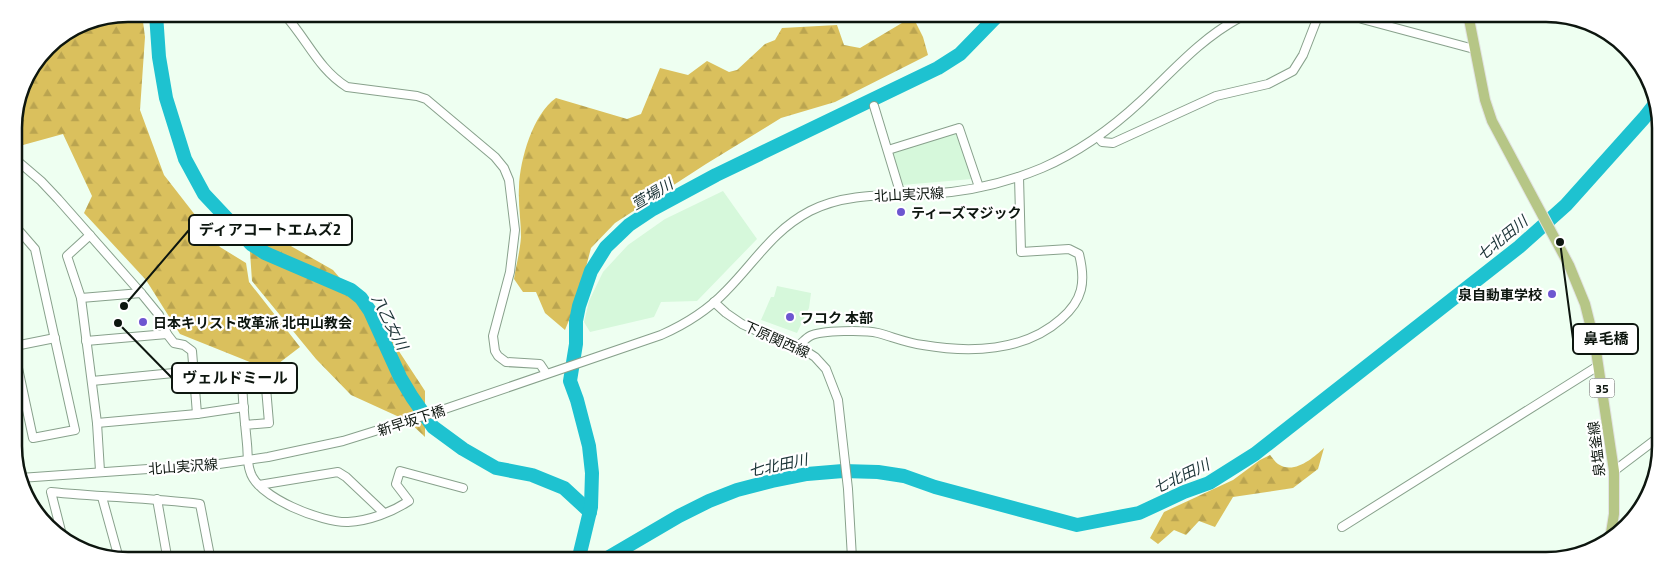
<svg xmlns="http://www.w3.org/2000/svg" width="1674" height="575" font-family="'Titillium Web','Noto Sans JP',sans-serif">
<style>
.built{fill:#d6f8db}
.forest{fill:url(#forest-firs)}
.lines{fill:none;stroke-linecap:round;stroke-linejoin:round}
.river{stroke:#1ec2d0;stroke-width:14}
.minor-casing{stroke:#88a18c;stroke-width:10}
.major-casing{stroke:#e2e3e2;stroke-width:12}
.minor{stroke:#fff;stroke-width:8}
.major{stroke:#b6c686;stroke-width:10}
.poi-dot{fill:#6d56d0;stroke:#fff;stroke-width:2}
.labels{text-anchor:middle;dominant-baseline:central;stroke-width:4.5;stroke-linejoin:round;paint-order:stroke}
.shield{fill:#fff;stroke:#565c57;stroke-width:1}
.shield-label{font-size:12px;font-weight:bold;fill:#0d160f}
.street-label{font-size:14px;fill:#0d160f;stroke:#fff}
.poi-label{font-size:14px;font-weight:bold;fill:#0d160f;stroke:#fff;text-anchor:start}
.water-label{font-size:15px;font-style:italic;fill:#1c3437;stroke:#fff}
.rim{fill:none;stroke:#0d160f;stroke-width:2.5}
.leader{fill:none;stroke:#0d160f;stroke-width:2}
.callout-dot{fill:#0d160f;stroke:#fff;stroke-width:2}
.callout{fill:#fff;stroke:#0d160f;stroke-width:2}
.callout-label{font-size:15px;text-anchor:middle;font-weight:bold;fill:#0d160f}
</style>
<defs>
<pattern id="forest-firs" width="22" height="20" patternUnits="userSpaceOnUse" patternTransform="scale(1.25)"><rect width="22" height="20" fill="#dac05d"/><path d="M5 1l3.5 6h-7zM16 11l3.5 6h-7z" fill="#baa450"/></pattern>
</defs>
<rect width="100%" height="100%" fill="#eefff1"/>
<g class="built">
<path d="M958 131 972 179 902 185 890 151Z"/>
<path d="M723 191 757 239 697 301 661 302 654 317 590 332 584 322 589 301 603 272 628 245 665 219Z"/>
<path d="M777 286 811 293 809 308 797 333 761 320 771 297H774Z"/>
</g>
<g class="forest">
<path d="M128 14H142L145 37 140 110 164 175 220 247 246 263 249 282 300 347 270 370 180 334 146 280 84 213 92 196 63 134 23 145 14 139V121L26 77 53 42 85 22Z"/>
<path d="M912 17H913L923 37 928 55 835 102 781 118 706 164 615 223 591 248 578 298 565 330 545 313 536 292H523L514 279C516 266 520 251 521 237 521 221 518 204 519 187 520 159 533 114 556 98L627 119 641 114 660 68 688 75 707 61 729 72 737 70 765 44 775 40 782 28 837 25 844 45 860 48Z"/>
<path d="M245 220 333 270 387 333 425 391V437L408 421 351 395 316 359 252 281 250 252Z"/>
<path d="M1324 448 1318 469 1293 488 1233 497 1215 527 1199 521 1186 535 1174 530 1158 544 1150 538 1164 512 1233 480 1260 460 1270 455C1273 458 1275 462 1278 464 1294 475 1313 458 1324 448Z"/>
</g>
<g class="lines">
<g class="river">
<path d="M156 14 159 57 166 98 185 159 204 194 251 244 265 253 351 290 361 298 370 311 400 377 412 397 433 427 463 449 496 468 532 475 564 488 590 512"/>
<path d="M579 557 591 507 592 473 589 446 577 400 570 381 576 344V321L579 306 591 271 606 247 629 225 653 209 716 175 938 68 960 54 996 17"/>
<path d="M609 557 679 516 709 501 737 490 772 481 807 474 843 471 878 472 904 476 935 487 1077 525 1139 513 1184 492 1209 483 1255 454 1519 247 1566 205 1644 118 1655 104"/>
</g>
<defs>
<g id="minor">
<path d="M284 14C307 39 318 69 347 87L417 96 426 99 495 157 504 168 509 180 515 230 510 272 493 336 495 351 498 356 506 362 540 364 546 373"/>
<path d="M1362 19 1474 49"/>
<path d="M874 106 901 195"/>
<path d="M1098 137 1102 142 1113 143 1216 96 1268 84 1293 71 1303 55 1317 19"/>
<path d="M888 150 959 128 979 187"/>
<path d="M14 158 41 181 58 199 141 293 159 315 167 334 174 343 184 345 192 351 197 414"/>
<path d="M15 226 35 249 75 430 33 438 15 354"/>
<path d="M90 235 67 256 81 298 97 423 100 471"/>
<path d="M81 298 141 293"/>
<path d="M714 302 726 313 742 324 768 336 798 346 815 357 826 369 838 400 848 489 852 558"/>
<path d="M86 341 167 334"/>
<path d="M15 346 55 338"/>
<path d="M798 346C802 343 806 338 810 336 821 330 866 330 878 333 893 337 907 343 923 345 969 353 1024 352 1061 319 1083 300 1086 282 1079 254L1069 249 1021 252 1019 177"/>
<path d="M92 381 194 371"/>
<path d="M97 423 197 414 244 407"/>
<path d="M245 425 269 423 265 376C256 371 251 369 242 375 242 398 245 422 247 444 248 453 247 463 250 471 257 498 323 523 348 522 369 521 392 512 409 501L396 484 400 471 463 488"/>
<path d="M1614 471 1655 440"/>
<path d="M20 478 219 464 268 457 343 441 436 412 661 335C686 324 707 311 726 291 755 262 772 231 810 211 847 192 889 196 928 194 967 192 1006 183 1042 168 1079 152 1112 128 1141 101 1173 71 1199 40 1239 18"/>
<path d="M259 485 338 472 346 477 384 513"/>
<path d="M102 497 118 555"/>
<path d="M157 499 167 556"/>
<path d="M1342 527 1598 366"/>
<path d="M62 535 51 492C101 497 150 498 200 504L210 556"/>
</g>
<path id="major" d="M1469 19 1485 100 1492 121 1569 265 1585 304 1595 344 1614 471V514L1610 539"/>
</defs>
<use href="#minor" class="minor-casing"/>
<use href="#major" class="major-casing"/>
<use href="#minor" class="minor"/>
<use href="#major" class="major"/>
</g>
<g class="poi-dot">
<circle cx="901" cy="212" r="5"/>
<circle cx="1552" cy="294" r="5"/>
<circle cx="790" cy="317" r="5"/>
<circle cx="143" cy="322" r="5"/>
</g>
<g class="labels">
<rect class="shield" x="1589.5" y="378.5" width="25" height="19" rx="4"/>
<g class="shield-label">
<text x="1602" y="388">35</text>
</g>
<g class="street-label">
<text transform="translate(909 194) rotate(-3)">北山実沢線</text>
<text transform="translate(777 339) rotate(24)">下原関西線</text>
<text transform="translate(411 420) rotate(-18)">新早坂下橋</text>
<text transform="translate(1596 449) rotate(-97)">泉塩釜線</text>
<text transform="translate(183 466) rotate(-4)">北山実沢線</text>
</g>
<g class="poi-label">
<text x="911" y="212">ティーズマジック</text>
<text x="1542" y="294" text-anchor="end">泉自動車学校</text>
<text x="800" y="317">フコク 本部</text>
<text x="153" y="322">日本キリスト改革派 北中山教会</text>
</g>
<g class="water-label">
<text transform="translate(652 194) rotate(-31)">萱場川</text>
<text transform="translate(1502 238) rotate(-39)">七北田川</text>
<text transform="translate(390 322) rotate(63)">八乙女川</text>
<text transform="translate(778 465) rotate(-12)">七北田川</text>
<text transform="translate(1181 476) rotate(-25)">七北田川</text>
</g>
</g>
<path d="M0 0H1674V575H0ZM128 22H1546A106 106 0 0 1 1652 128V446A106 106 0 0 1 1546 552H128A106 106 0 0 1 22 446V128A106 106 0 0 1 128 22Z" fill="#fff" fill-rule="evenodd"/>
<path class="rim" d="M128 22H1546A106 106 0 0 1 1652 128V446A106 106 0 0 1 1546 552H128A106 106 0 0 1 22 446V128A106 106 0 0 1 128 22Z"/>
<path class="leader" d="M124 306L189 230M1560 242L1573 339M118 323L172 378"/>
<g class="callout-dot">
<circle cx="124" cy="306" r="5"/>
<circle cx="1560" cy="242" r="5"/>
<circle cx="118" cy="323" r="5"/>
</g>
<g class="callout">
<rect x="189" y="215" width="163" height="30" rx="5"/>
<rect x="1573" y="324" width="65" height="30" rx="5"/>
<rect x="172" y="363" width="125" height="30" rx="5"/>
</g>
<g class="callout-label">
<text x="270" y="235">ディアコートエムズ2</text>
<text x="1606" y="344">鼻毛橋</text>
<text x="235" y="383">ヴェルドミール</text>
</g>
</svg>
